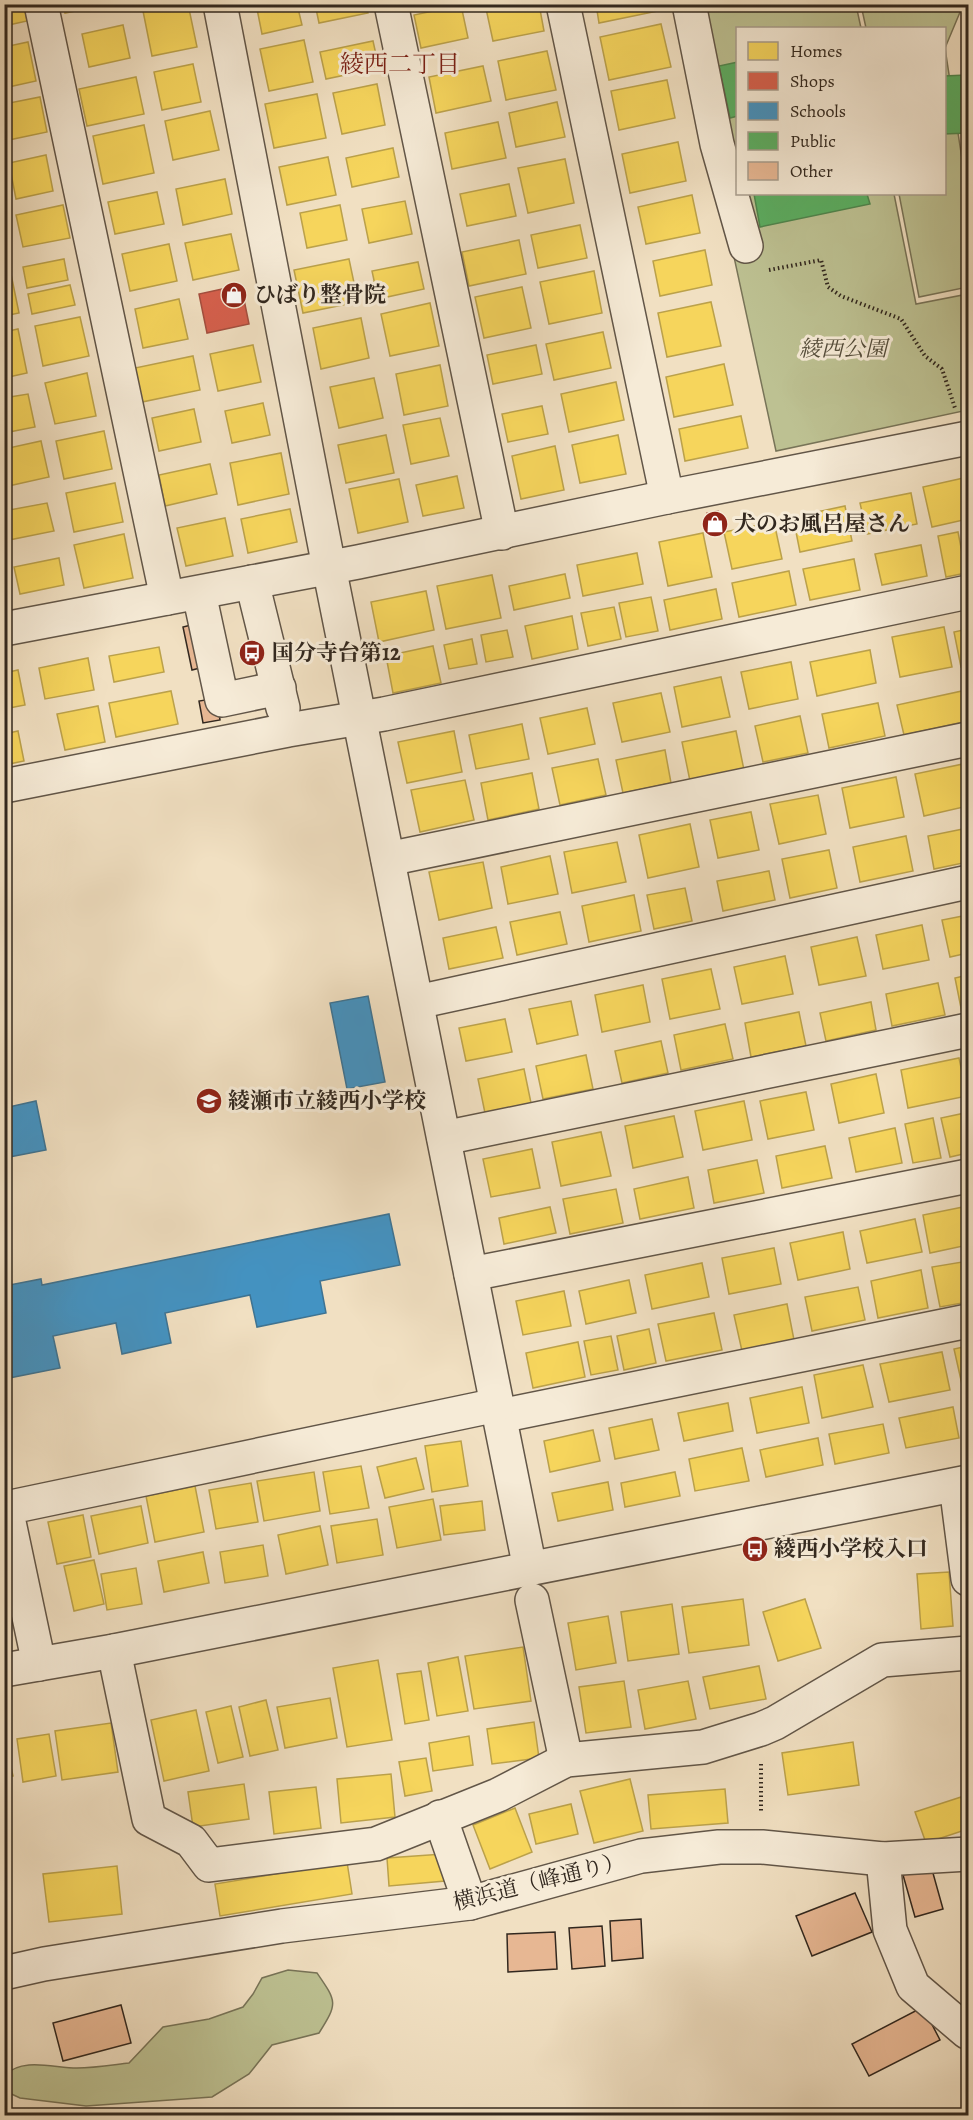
<svg xmlns="http://www.w3.org/2000/svg" width="973" height="2120" font-family="Alegreya,'Noto Serif JP',serif">
<style>
.green{fill:#bdc192;stroke:#787458;stroke-width:1.5}
.homes{fill:#f6d55c;stroke:#bba14a;stroke-width:1.5}
.shops{fill:#d6604d;stroke:#a54f3f;stroke-width:1.5}
.schools{fill:#4393c3;stroke:#3e7392;stroke-width:1.5}
.public{fill:#5aae61;stroke:#4e864d;stroke-width:1.5}
.building{fill:#e7b793;stroke:#32281f;stroke-width:1.5}
.lines{fill:none;stroke-linecap:round;stroke-linejoin:round}
.minor-casing{stroke:#625648;stroke-width:36}
.path{stroke:#32281f;stroke-width:4;stroke-dasharray:1.5 3;stroke-linecap:butt}
.minor{stroke:#f6ebd7;stroke-width:33}
.labels{text-anchor:middle;dominant-baseline:central;stroke-width:6;stroke-linejoin:round;paint-order:stroke}
.poi-label{font-size:22px;font-weight:bold;fill:#32281f;stroke:#f6ebd7;text-anchor:start}
.park-label{font-size:22px;font-style:italic;fill:#554e3c;stroke:#f6ebd7}
.street-label{font-size:22px;fill:#32281f;stroke:#f6ebd7}
.neighbourhood-label{font-size:24px;fill:#7a1f14;stroke:#f6ebd7}
</style>
<rect width="100%" height="100%" fill="#f1e0c2"/>
<filter id="stains"><feTurbulence type="fractalNoise" baseFrequency=".00333" numOctaves="4"/><feColorMatrix values="0 0 0 0 .2 0 0 0 0 .09 0 0 0 0 .02 0 0 0 .5 -.17"/></filter>
<radialGradient id="worn" r=".72"><stop offset=".6" stop-color="#630" stop-opacity="0"/><stop offset="1" stop-color="#630" stop-opacity=".3"/></radialGradient>
<g class="green">
<path d="M697 5H856L861 28H738V194H894L916 304 968 294V410L776 451 710 146Z"/>
<path d="M861 5H963L945 48 962 159H968V287L919 297 899 194H944V28H866Z"/>
<path d="M288 1970 317 1973C337 2002 338 2003 319 2033L272 2045 249 2074 212 2097 86 2106 20 2098 5 2091V2075C23 2057 54 2068 77 2068 94 2068 112 2065 129 2063L163 2027 209 2019 243 2007 253 1994 262 1978Z"/>
</g>
<g class="homes">
<path d="M4 4H24L27 21 4 26Z"/>
<path d="M63 4H109L65 13Z"/>
<path d="M176 4H188L197 47 152 56 143 11Z"/>
<path d="M256 4H297L302 25 262 34Z"/>
<path d="M315 4H366L368 13 319 23Z"/>
<path d="M485 4H539L544 31 493 41Z"/>
<path d="M596 4H657L658 11 599 23Z"/>
<path d="M461 5 468 38 421 48 414 15Z"/>
<path d="M661 24 671 67 609 80 600 37Z"/>
<path d="M123 25 130 58 89 67 82 34Z"/>
<path d="M304 40 313 82 269 91 260 49Z"/>
<path d="M373 41 379 68 326 79 320 52Z"/>
<path d="M28 42 36 81 4 88V47Z"/>
<path d="M547 51 556 90 506 100 498 61Z"/>
<path d="M193 64 201 102 162 110 154 72Z"/>
<path d="M483 66 491 101 436 113 429 77Z"/>
<path d="M136 77 144 114 87 126 79 89Z"/>
<path d="M667 80 675 118 619 130 611 91Z"/>
<path d="M377 84 385 125 342 134 333 93Z"/>
<path d="M317 94 326 138 274 148 265 104Z"/>
<path d="M40 97 47 132 4 141V104Z"/>
<path d="M557 102 565 137 516 147 509 113Z"/>
<path d="M210 111 219 150 173 160 165 121Z"/>
<path d="M498 122 506 158 452 169 445 133Z"/>
<path d="M144 125 154 173 103 184 93 136Z"/>
<path d="M678 142 686 181 630 193 622 154Z"/>
<path d="M393 148 399 177 352 187 346 158Z"/>
<path d="M46 155 53 191 16 199 9 163Z"/>
<path d="M328 157 336 195 287 205 279 167Z"/>
<path d="M565 159 574 203 528 213 518 168Z"/>
<path d="M225 179 232 214 183 225 176 189Z"/>
<path d="M509 184 516 216 467 226 460 194Z"/>
<path d="M157 192 164 224 115 234 108 202Z"/>
<path d="M692 195 700 233 646 244 638 207Z"/>
<path d="M405 201 412 234 369 243 362 209Z"/>
<path d="M63 205 70 238 23 247 16 215Z"/>
<path d="M340 205 347 240 307 248 300 213Z"/>
<path d="M580 225 587 258 538 268 531 235Z"/>
<path d="M231 234 239 270 193 280 185 243Z"/>
<path d="M519 240 526 274 469 286 462 252Z"/>
<path d="M169 244 177 281 130 291 122 254Z"/>
<path d="M705 250 712 285 660 296 653 261Z"/>
<path d="M64 259 68 280 27 288 23 267Z"/>
<path d="M349 259 358 302 303 313 294 270Z"/>
<path d="M418 262 424 289 378 299 372 271Z"/>
<path d="M594 271 602 313 549 324 540 282Z"/>
<path d="M11 274 19 313 4 316V275Z"/>
<path d="M70 285 75 305 32 314 28 294Z"/>
<path d="M522 287 531 328 484 338 475 297Z"/>
<path d="M179 299 188 339 143 348 135 309Z"/>
<path d="M711 302 721 346 667 357 658 313Z"/>
<path d="M430 303 439 346 390 356 381 314Z"/>
<path d="M80 317 89 356 43 366 35 326Z"/>
<path d="M361 318 369 358 321 369 313 328Z"/>
<path d="M18 329 27 373 4 378V332Z"/>
<path d="M603 332 611 368 554 380 546 344Z"/>
<path d="M253 345 261 382 218 391 210 354Z"/>
<path d="M536 345 542 374 493 384 487 355Z"/>
<path d="M193 356 200 390 142 402 135 368Z"/>
<path d="M724 364 733 405 674 417 666 377Z"/>
<path d="M440 365 448 406 404 415 396 374Z"/>
<path d="M87 373 96 416 55 424 45 383Z"/>
<path d="M374 378 383 418 339 428 330 387Z"/>
<path d="M616 382 624 420 569 432 561 394Z"/>
<path d="M28 394 35 427 4 433V398Z"/>
<path d="M263 403 270 435 232 443 225 411Z"/>
<path d="M542 406 548 434 508 442 502 414Z"/>
<path d="M194 409 201 442 159 451 152 418Z"/>
<path d="M741 416 748 448 685 461 679 429Z"/>
<path d="M440 418 449 456 411 464 403 425Z"/>
<path d="M104 431 112 469 64 479 56 441Z"/>
<path d="M386 435 394 473 346 483 338 445Z"/>
<path d="M618 435 626 474 580 483 572 445Z"/>
<path d="M41 441 49 477 4 487V449Z"/>
<path d="M555 446 564 490 521 499 512 456Z"/>
<path d="M281 453 289 494 238 505 230 463Z"/>
<path d="M210 464 217 494 165 506 159 475Z"/>
<path d="M457 476 464 508 423 516 416 485Z"/>
<path d="M968 477V519L932 527 923 487Z"/>
<path d="M399 479 408 522 358 533 349 489Z"/>
<path d="M115 483 123 522 74 532 66 493Z"/>
<path d="M911 493 917 524 867 534 860 503Z"/>
<path d="M47 503 54 531 4 541V511Z"/>
<path d="M845 506 852 541 800 552 793 517Z"/>
<path d="M290 509 297 542 248 553 241 519Z"/>
<path d="M225 518 233 556 186 566 177 528Z"/>
<path d="M774 522 782 559 732 569 724 532Z"/>
<path d="M958 532 966 573 946 577 938 536Z"/>
<path d="M703 533 712 577 668 586 659 542Z"/>
<path d="M124 534 133 578 84 588 74 545Z"/>
<path d="M921 545 927 576 882 585 875 554Z"/>
<path d="M637 553 643 584 583 596 577 565Z"/>
<path d="M59 558 64 585 20 594 14 567Z"/>
<path d="M854 559 860 590 810 600 803 569Z"/>
<path d="M789 571 796 605 739 617 732 583Z"/>
<path d="M565 574 570 598 514 610 509 586Z"/>
<path d="M492 575 501 618 446 629 437 586Z"/>
<path d="M716 589 722 619 670 630 664 600Z"/>
<path d="M426 591 434 630 379 642 371 602Z"/>
<path d="M651 597 658 631 626 637 619 603Z"/>
<path d="M614 607 621 639 588 646 581 613Z"/>
<path d="M572 616 578 649 532 659 525 626Z"/>
<path d="M944 627 952 667 900 677 892 637Z"/>
<path d="M968 629V665L961 667 954 632Z"/>
<path d="M507 630 513 657 486 662 481 635Z"/>
<path d="M472 639 477 664 449 669 444 645Z"/>
<path d="M433 646 441 683 393 693 386 656Z"/>
<path d="M159 647 164 672 114 682 109 656Z"/>
<path d="M870 650 876 683 817 696 810 662Z"/>
<path d="M88 658 94 690 45 699 39 668Z"/>
<path d="M791 662 798 699 749 709 741 672Z"/>
<path d="M18 670 25 705 4 709V673Z"/>
<path d="M721 677 730 717 682 727 674 687Z"/>
<path d="M171 691 178 724 116 737 109 703Z"/>
<path d="M962 691 968 721 904 735 897 705Z"/>
<path d="M661 693 670 732 622 742 613 703Z"/>
<path d="M878 703 885 736 829 748 822 714Z"/>
<path d="M98 706 105 742 65 750 57 714Z"/>
<path d="M587 708 595 744 548 754 540 718Z"/>
<path d="M800 716 808 753 763 762 755 726Z"/>
<path d="M522 724 529 759 476 769 469 735Z"/>
<path d="M18 731 24 761 4 765V734Z"/>
<path d="M454 731 462 772 407 783 398 742Z"/>
<path d="M736 731 744 770 690 781 682 742Z"/>
<path d="M665 750 671 783 623 793 616 760Z"/>
<path d="M598 759 606 795 560 805 552 768Z"/>
<path d="M963 764 968 790V806L924 816 915 774Z"/>
<path d="M532 773 539 809 488 820 481 783Z"/>
<path d="M896 777 904 817 850 828 842 788Z"/>
<path d="M465 780 474 820 420 832 411 790Z"/>
<path d="M818 795 826 834 779 844 770 804Z"/>
<path d="M751 812 759 850 718 858 710 820Z"/>
<path d="M690 824 699 867 648 878 639 835Z"/>
<path d="M968 828V862L934 869 928 836Z"/>
<path d="M906 836 913 871 860 882 853 847Z"/>
<path d="M617 842 626 882 572 893 564 852Z"/>
<path d="M829 850 837 888 790 898 782 859Z"/>
<path d="M550 856 558 894 508 904 501 867Z"/>
<path d="M483 862 492 908 439 920 429 872Z"/>
<path d="M769 871 775 900 723 911 717 881Z"/>
<path d="M685 888 692 921 654 929 647 895Z"/>
<path d="M634 895 641 931 589 942 582 906Z"/>
<path d="M560 912 567 944 517 955 510 922Z"/>
<path d="M968 915V953L950 957 942 920Z"/>
<path d="M922 925 929 960 883 969 876 935Z"/>
<path d="M496 927 503 958 449 969 443 938Z"/>
<path d="M857 937 866 976 819 985 811 947Z"/>
<path d="M785 956 793 994 742 1004 734 967Z"/>
<path d="M711 969 720 1009 670 1019 662 979Z"/>
<path d="M968 975V1011L962 1013 955 978Z"/>
<path d="M938 983 945 1015 892 1026 886 994Z"/>
<path d="M643 985 650 1022 602 1032 595 995Z"/>
<path d="M571 1001 578 1035 537 1044 529 1009Z"/>
<path d="M871 1002 876 1030 826 1041 820 1013Z"/>
<path d="M799 1012 806 1046 751 1057 745 1023Z"/>
<path d="M505 1019 512 1052 466 1061 459 1028Z"/>
<path d="M725 1024 733 1059 681 1070 674 1035Z"/>
<path d="M661 1041 668 1073 622 1083 615 1051Z"/>
<path d="M586 1055 593 1089 543 1099 536 1066Z"/>
<path d="M959 1058 967 1096 908 1108 901 1070Z"/>
<path d="M524 1069 531 1103 485 1113 478 1079Z"/>
<path d="M876 1074 884 1113 839 1123 831 1084Z"/>
<path d="M806 1092 814 1130 768 1139 760 1101Z"/>
<path d="M744 1101 752 1140 703 1150 695 1111Z"/>
<path d="M965 1113 968 1128V1153L950 1157 941 1118Z"/>
<path d="M674 1116 683 1157 633 1168 625 1126Z"/>
<path d="M933 1118 941 1158 913 1163 905 1124Z"/>
<path d="M895 1128 902 1163 856 1172 849 1138Z"/>
<path d="M601 1132 611 1176 561 1186 552 1142Z"/>
<path d="M825 1146 832 1178 782 1188 776 1156Z"/>
<path d="M532 1149 540 1188 491 1197 483 1159Z"/>
<path d="M757 1160 764 1193 714 1203 708 1170Z"/>
<path d="M688 1177 694 1208 640 1219 634 1189Z"/>
<path d="M616 1189 623 1223 570 1234 563 1199Z"/>
<path d="M968 1206V1245L930 1253 923 1215Z"/>
<path d="M550 1207 556 1233 504 1244 499 1218Z"/>
<path d="M915 1219 922 1252 867 1263 860 1231Z"/>
<path d="M843 1232 850 1269 798 1280 790 1243Z"/>
<path d="M774 1248 781 1284 729 1294 722 1258Z"/>
<path d="M962 1262 968 1302 940 1307 932 1267Z"/>
<path d="M702 1263 709 1297 652 1309 645 1275Z"/>
<path d="M921 1270 928 1308 878 1318 871 1281Z"/>
<path d="M629 1280 636 1313 586 1324 579 1291Z"/>
<path d="M858 1287 865 1320 812 1331 805 1297Z"/>
<path d="M564 1291 571 1326 523 1335 516 1301Z"/>
<path d="M787 1304 794 1340 742 1351 734 1315Z"/>
<path d="M714 1313 722 1350 666 1361 658 1324Z"/>
<path d="M649 1329 656 1363 624 1370 617 1336Z"/>
<path d="M611 1336 618 1370 591 1375 584 1341Z"/>
<path d="M578 1342 585 1377 533 1388 526 1353Z"/>
<path d="M968 1346V1388L963 1389 954 1349Z"/>
<path d="M942 1352 950 1390 889 1402 880 1364Z"/>
<path d="M863 1365 873 1407 822 1418 814 1375Z"/>
<path d="M802 1387 809 1423 757 1433 750 1398Z"/>
<path d="M728 1403 733 1431 684 1441 678 1413Z"/>
<path d="M953 1407 959 1438 906 1448 899 1418Z"/>
<path d="M652 1419 659 1450 615 1459 609 1428Z"/>
<path d="M883 1424 889 1453 835 1464 829 1434Z"/>
<path d="M593 1430 600 1461 550 1472 544 1441Z"/>
<path d="M818 1438 823 1465 766 1477 760 1450Z"/>
<path d="M461 1441 468 1486 432 1492 425 1446Z"/>
<path d="M742 1448 749 1481 695 1491 689 1459Z"/>
<path d="M416 1458 424 1489 385 1498 377 1467Z"/>
<path d="M361 1466 369 1508 330 1514 323 1472Z"/>
<path d="M314 1472 320 1511 264 1521 257 1481Z"/>
<path d="M675 1472 680 1496 625 1507 621 1483Z"/>
<path d="M608 1482 613 1510 558 1521 552 1493Z"/>
<path d="M251 1483 258 1522 216 1529 209 1490Z"/>
<path d="M195 1486 204 1532 155 1542 146 1496Z"/>
<path d="M433 1499 441 1540 397 1548 389 1507Z"/>
<path d="M482 1501 485 1530 444 1535 440 1506Z"/>
<path d="M141 1506 148 1543 99 1554 91 1516Z"/>
<path d="M83 1515 91 1557 57 1564 48 1522Z"/>
<path d="M377 1519 383 1555 337 1563 331 1526Z"/>
<path d="M320 1526 328 1565 286 1574 278 1535Z"/>
<path d="M263 1545 268 1576 225 1583 220 1552Z"/>
<path d="M203 1552 209 1583 164 1592 158 1561Z"/>
<path d="M94 1560 104 1604 74 1611 64 1566Z"/>
<path d="M136 1568 142 1604 107 1610 101 1574Z"/>
<path d="M949 1572 953 1626 921 1629 917 1574Z"/>
<path d="M743 1599 749 1645 689 1653 682 1607Z"/>
<path d="M805 1599 821 1648 778 1661 763 1612Z"/>
<path d="M672 1604 679 1654 628 1661 621 1612Z"/>
<path d="M608 1616 616 1663 576 1670 568 1623Z"/>
<path d="M523 1647 531 1701 474 1709 465 1656Z"/>
<path d="M458 1657 468 1711 437 1716 428 1663Z"/>
<path d="M378 1660 392 1740 347 1747 333 1668Z"/>
<path d="M759 1666 766 1699 710 1709 703 1677Z"/>
<path d="M421 1671 429 1720 405 1724 397 1674Z"/>
<path d="M624 1681 631 1727 586 1733 579 1687Z"/>
<path d="M688 1681 696 1719 645 1729 638 1690Z"/>
<path d="M330 1698 337 1738 285 1748 277 1707Z"/>
<path d="M266 1700 278 1750 250 1756 239 1707Z"/>
<path d="M231 1706 243 1757 218 1763 206 1712Z"/>
<path d="M196 1710 209 1771 164 1781 151 1720Z"/>
<path d="M534 1722 539 1758 492 1764 487 1729Z"/>
<path d="M111 1723 118 1772 62 1780 55 1731Z"/>
<path d="M49 1734 56 1776 23 1782 17 1739Z"/>
<path d="M469 1736 473 1765 433 1771 429 1743Z"/>
<path d="M4 1737 13 1776 4 1778Z"/>
<path d="M853 1742 859 1785 788 1795 782 1753Z"/>
<path d="M426 1758 432 1791 405 1796 399 1762Z"/>
<path d="M391 1774 395 1817 341 1823 337 1779Z"/>
<path d="M630 1779 643 1831 594 1843 580 1791Z"/>
<path d="M244 1784 249 1819 193 1827 188 1792Z"/>
<path d="M316 1787 321 1828 274 1834 269 1792Z"/>
<path d="M725 1789 728 1823 651 1829 648 1795Z"/>
<path d="M961 1797 968 1820V1829L926 1843 915 1812Z"/>
<path d="M571 1804 578 1834 536 1844 529 1814Z"/>
<path d="M515 1808 532 1852 490 1869 473 1825Z"/>
<path d="M443 1854 445 1881 389 1886 387 1858Z"/>
<path d="M347 1862 352 1894 220 1916 215 1884Z"/>
<path d="M117 1866 122 1914 49 1922 43 1874Z"/>
</g>
<g class="shops">
<path d="M241 285 249 324 207 333 199 294Z"/>
<path d="M718 511 723 534 712 536 707 513Z"/>
</g>
<g class="schools">
<path d="M368 996 385 1082 347 1089 330 1003Z"/>
<path d="M36 1101 46 1150 4 1158V1108Z"/>
<path d="M4 1159 11 1193 4 1194Z"/>
<path d="M389 1214 400 1265 320 1281 326 1313 257 1327 250 1295 165 1313 171 1343 122 1354 116 1323 53 1336 60 1368 4 1379V1286L41 1279 42 1285Z"/>
</g>
<g class="public">
<path d="M738 62V116L730 118 719 66Z"/>
<path d="M966 75 968 133 944 134V76Z"/>
<path d="M754 194H867L870 204 760 227Z"/>
</g>
<g class="building">
<path d="M195 624 204 667 192 670 183 627Z"/>
<path d="M217 698 220 720 203 723 199 701Z"/>
<path d="M931 1866 943 1909 915 1917 903 1875Z"/>
<path d="M855 1893 872 1932 812 1956 796 1916Z"/>
<path d="M641 1919 643 1958 612 1961 610 1921Z"/>
<path d="M602 1926 605 1966 572 1969 569 1928Z"/>
<path d="M555 1932 557 1969 508 1972 507 1934Z"/>
<path d="M968 1945V1974L964 1946Z"/>
<path d="M121 2005 131 2043 63 2061 53 2023Z"/>
<path d="M923 2007 940 2040 869 2076 852 2044Z"/>
</g>
<g class="lines">
<defs>
<g id="minor">
<path d="M41 4 167 598"/>
<path d="M220 4 329 567 530 1569"/>
<path d="M391 4 502 533"/>
<path d="M563 4 667 497"/>
<path d="M689 4 717 144 746 246"/>
<path d="M252 582 283 708"/>
<path d="M199 593 222 700 279 688"/>
<path d="M4 629 358 562 667 497 968 438"/>
<path d="M4 786 288 730 384 714 968 592"/>
<path d="M388 859 968 739"/>
<path d="M417 1002 968 882"/>
<path d="M444 1138 968 1030"/>
<path d="M471 1274 968 1176"/>
<path d="M500 1416 968 1321"/>
<path d="M956 1485 968 1579"/>
<path d="M532 1600 566 1760"/>
<path d="M114 1651 149 1819 191 1841 209 1865 376 1844 498 1795 566 1760 703 1747 761 1729 775 1723 882 1660 968 1653"/>
<path d="M39 1664 6 1508 497 1405"/>
<path d="M4 1670 114 1651 968 1482"/>
<path d="M440 1817 470 1903"/>
<path d="M883 1859 890 1930 913 1986 967 2032"/>
<path d="M4 1973 44 1964 282 1926 470 1903 641 1856 719 1847H762L883 1859 968 1854"/>
</g>
</defs>
<use href="#minor" class="minor-casing"/>
<g class="path">
<path d="M769 270 821 260 828 287 841 296 901 319 925 356 942 369 955 408"/>
<path d="M761 1764V1813"/>
</g>
<use href="#minor" class="minor"/>
</g>
<defs>
<symbol id="shop-disc" viewBox="-11 -11 22 22"><circle r="9.5" fill="#8f2418" stroke="#f6ebd7"/><path d="M-5-2.5h2.3a2.7 3.5 0 0 1 5.4 0H5L5.5 6h-11ZM-1.5-2.5h3a1.5 2.3 0 0 0-3 0Z" fill="#fff"/></symbol>
<symbol id="bus-disc" viewBox="-11 -11 22 22"><circle r="9.5" fill="#8f2418" stroke="#f6ebd7"/><path d="M-5-6H5V4H4V6H2V4H-2V6H-4V4H-5ZM-3.5-4V0h7V-4ZM-3.5 1.2v1.5H-2V1.2ZM2 1.2v1.5H3.5V1.2Z" fill="#fff"/></symbol>
<symbol id="school-disc" viewBox="-11 -11 22 22"><circle r="9.5" fill="#8f2418" stroke="#f6ebd7"/><path d="M0-5L7-2L0 1L-7-2ZM-4 1L0 2.5L4 1V4Q0 6-4 4Z" fill="#fff"/></symbol>
</defs>
<g fill-rule="evenodd">
<use href="#shop-disc" x="219" y="280" width="30" height="30"/>
<use href="#shop-disc" x="700" y="509" width="30" height="30"/>
<use href="#bus-disc" x="237" y="638" width="30" height="30"/>
<use href="#school-disc" x="194" y="1086" width="30" height="30"/>
<use href="#bus-disc" x="740" y="1534" width="30" height="30"/>
</g>
<g class="labels">
<g class="poi-label">
<text x="254" y="295">ひばり整骨院</text>
<text x="734" y="524">犬のお風呂屋さん</text>
<text x="272" y="653">国分寺台第12</text>
<text x="228" y="1101">綾瀬市立綾西小学校</text>
<text x="774" y="1549">綾西小学校入口</text>
</g>
<g class="park-label">
<text x="843" y="349">綾西公園</text>
</g>
<g class="street-label">
<text transform="translate(539 1882) rotate(-14)">横浜道（峰通り）</text>
</g>
<g class="neighbourhood-label">
<text x="400" y="64">綾西二丁目</text>
</g>
</g>
<rect width="973" height="2120" fill="none" stroke="#f1e0c2" stroke-width="24"/>
<rect x="6" y="6" width="961" height="2108" fill="none" stroke="#32281f" stroke-width="3"/>
<rect x="12" y="12" width="949" height="2096" fill="none" stroke="#32281f" stroke-width="1.5"/>
<rect x="736" y="27" width="210" height="168" fill="#f6ebd7" stroke="#a89d8d" stroke-width="1.5"/>
<rect x="748" y="42" width="30" height="18" fill="#f6d55c" stroke="#a89d8d" stroke-width="1.5"/>
<text x="790" y="57" font-size="18" fill="#32281f">Homes</text>
<rect x="748" y="72" width="30" height="18" fill="#d6604d" stroke="#a89d8d" stroke-width="1.5"/>
<text x="790" y="87" font-size="18" fill="#32281f">Shops</text>
<rect x="748" y="102" width="30" height="18" fill="#4393c3" stroke="#a89d8d" stroke-width="1.5"/>
<text x="790" y="117" font-size="18" fill="#32281f">Schools</text>
<rect x="748" y="132" width="30" height="18" fill="#5aae61" stroke="#a89d8d" stroke-width="1.5"/>
<text x="790" y="147" font-size="18" fill="#32281f">Public</text>
<rect x="748" y="162" width="30" height="18" fill="#e7b793" stroke="#a89d8d" stroke-width="1.5"/>
<text x="790" y="177" font-size="18" fill="#32281f">Other</text>
<rect width="100%" height="100%" filter="url(#stains)"/>
<rect width="100%" height="100%" fill="url(#worn)"/>
</svg>
